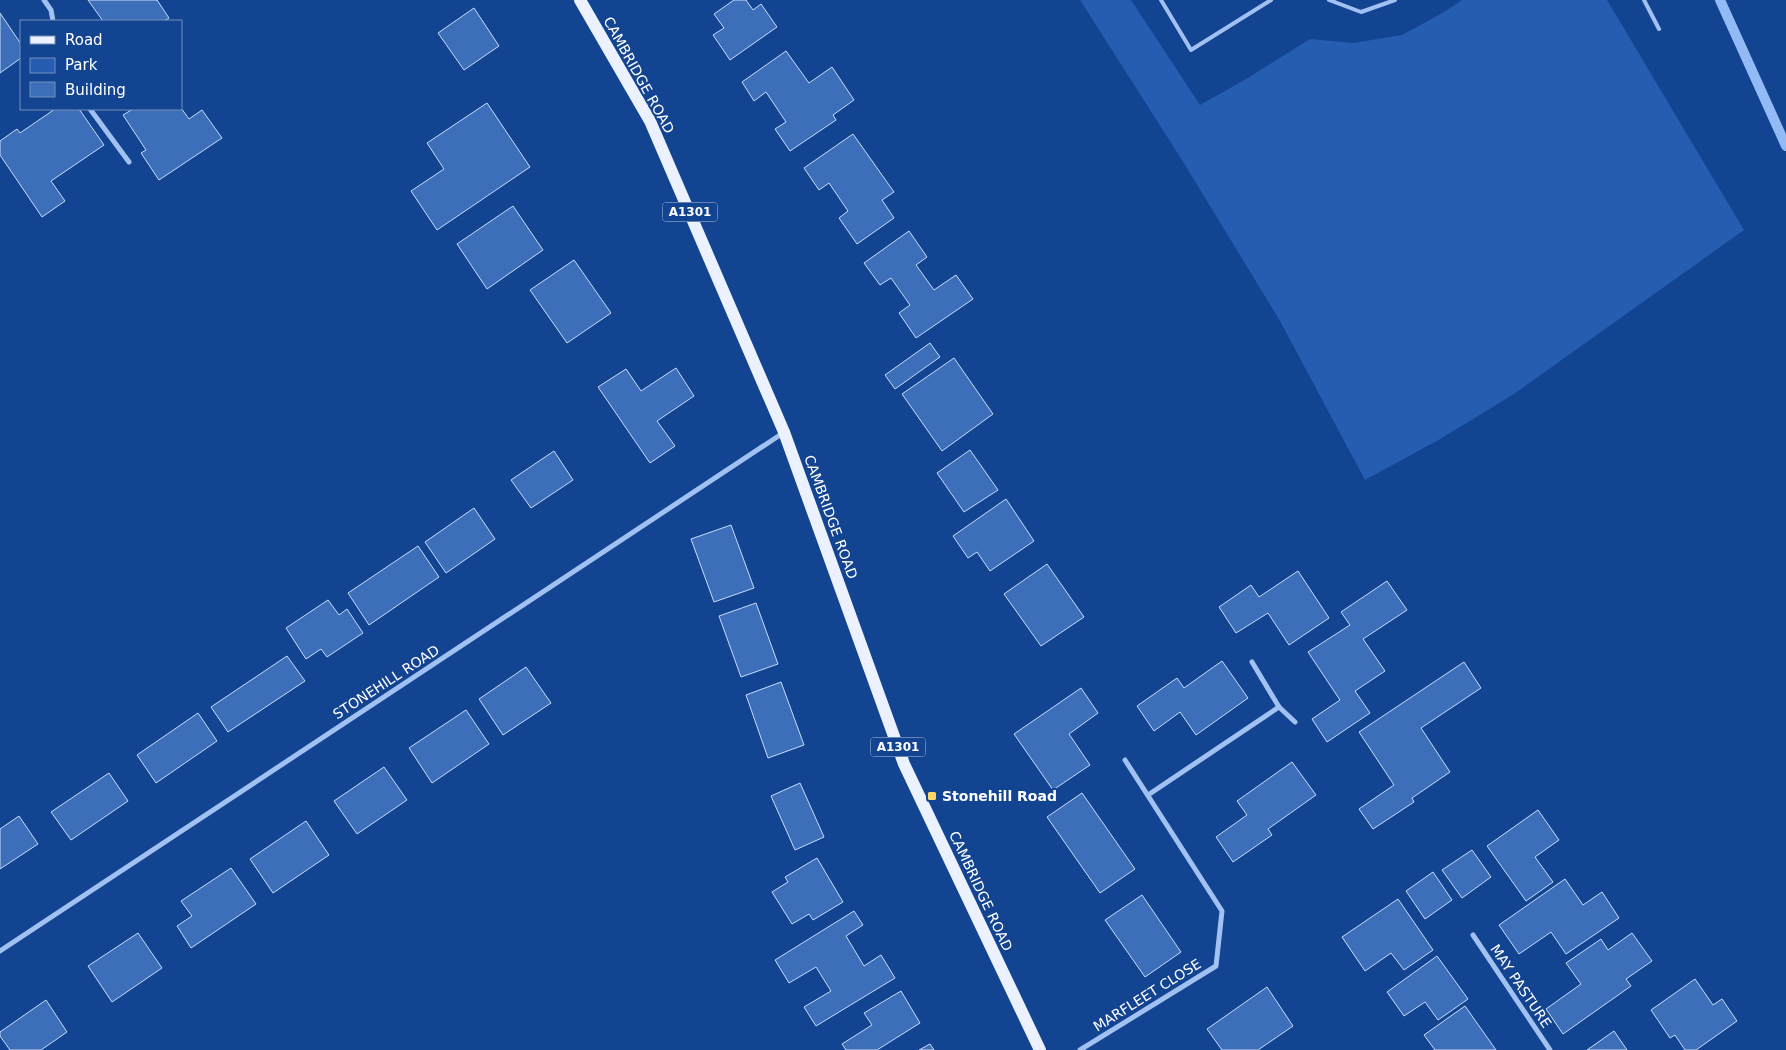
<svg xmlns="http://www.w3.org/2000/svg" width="1786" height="1050" font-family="'DejaVu Sans',sans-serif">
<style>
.green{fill:#255db1}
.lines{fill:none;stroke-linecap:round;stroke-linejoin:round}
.stream{stroke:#92bbf5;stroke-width:10}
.building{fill:#3c6eba;stroke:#c7ddfc}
.service{stroke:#a0c1f2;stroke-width:4}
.minor{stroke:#a0c1f2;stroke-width:5}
.primary{stroke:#ebf1ff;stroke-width:12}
.poi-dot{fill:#ffd961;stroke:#134491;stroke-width:2}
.labels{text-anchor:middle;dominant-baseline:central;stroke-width:4;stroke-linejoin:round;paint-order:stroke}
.shield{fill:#134491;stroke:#b8c7de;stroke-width:1}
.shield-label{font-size:12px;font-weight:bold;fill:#fff}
.street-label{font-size:14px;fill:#fff;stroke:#134491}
.poi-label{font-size:14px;font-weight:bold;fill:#fff;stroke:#134491;text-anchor:start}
</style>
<rect width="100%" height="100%" fill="#134491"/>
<path class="green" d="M1080 0H1131L1200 105 1246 79 1310 39 1353 43 1402 35 1446 11 1462 0H1607L1744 230 1514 394 1442 438 1365 480 1280 321 1182 160Z"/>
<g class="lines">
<path class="stream" d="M1720 0 1786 146"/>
</g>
<g class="building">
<path d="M88 0H157L169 18 164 21H103Z"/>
<path d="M734 0H746L753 10 761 4 777 27 730 60 713 35 724 28 714 14Z"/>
<path d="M474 8 499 46 464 70 438 33Z"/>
<path d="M0 13 21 44V58L0 73Z"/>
<path d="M786 51 809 83 832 67 854 100 833 115 836 120 790 151 775 129 786 122 766 92 754 101 742 82Z"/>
<path d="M487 103 530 167 437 230 411 191 444 169 427 143Z"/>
<path d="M181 108 189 119 202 110 222 138 159 180 141 153 146 150 123 115 133 109Z"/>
<path d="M55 109H79L104 145 51 181 65 201 42 217 0 155V141L17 129 20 133Z"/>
<path d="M853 134 894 192 882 200 894 218 857 244 839 218 848 211 829 183 819 190 804 168Z"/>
<path d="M513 206 543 250 487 289 457 244Z"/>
<path d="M909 231 927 257 916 265 934 290 956 275 973 299 916 338 899 313 910 305 891 278 880 285 864 263Z"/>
<path d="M574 260 611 313 567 343 530 290Z"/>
<path d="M930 343 940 357 895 389 885 375Z"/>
<path d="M954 358 993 414 942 451 902 394Z"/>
<path d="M676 368 694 396 657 421 675 446 650 463 598 387 626 369 641 391Z"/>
<path d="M970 450 998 490 964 512 937 473Z"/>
<path d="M554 451 573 480 531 508 511 480Z"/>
<path d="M1006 499 1034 541 990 571 977 552 968 558 953 536Z"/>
<path d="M474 508 495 539 446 573 425 542Z"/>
<path d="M731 525 754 588 714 602 691 539Z"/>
<path d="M418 546 439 577 369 625 348 593Z"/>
<path d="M1047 564 1084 617 1041 646 1004 594Z"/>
<path d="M1298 571 1329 618 1289 645 1268 613 1236 633 1219 607 1251 585 1259 597Z"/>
<path d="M1387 581 1407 610 1363 639 1385 671 1355 691 1370 713 1327 742 1312 719 1340 700 1308 652 1350 625 1341 612Z"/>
<path d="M328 600 339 615 347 609 363 633 327 657 321 649 306 659 286 628Z"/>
<path d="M756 603 778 664 741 677 719 616Z"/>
<path d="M287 656 305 681 228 732 211 707Z"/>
<path d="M1222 661 1248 698 1196 735 1180 712 1154 731 1137 706 1177 678 1184 688Z"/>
<path d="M1464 662 1481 688 1421 728 1450 772 1412 798 1414 802 1373 829 1359 809 1394 785 1359 732Z"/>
<path d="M526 667 551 703 503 735 479 699Z"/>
<path d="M781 682 804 745 768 758 746 695Z"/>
<path d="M1081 688 1098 713 1069 734 1090 765 1053 790 1014 734Z"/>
<path d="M466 710 489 744 432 783 409 748Z"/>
<path d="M198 713 217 741 156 783 137 755Z"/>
<path d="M1292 762 1316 795 1268 829 1272 835 1233 862 1216 837 1247 815 1237 801Z"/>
<path d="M384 767 407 800 357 834 334 801Z"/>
<path d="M109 773 128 801 71 840 51 812Z"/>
<path d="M800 783 824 837 795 850 771 796Z"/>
<path d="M1082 793 1135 869 1100 893 1047 817Z"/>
<path d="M1538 810 1559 840 1535 857 1553 882 1526 901 1487 846Z"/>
<path d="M19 816 38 844 0 869V829Z"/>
<path d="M306 821 329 855 273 893 250 859Z"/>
<path d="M1472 850 1491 877 1462 898 1442 870Z"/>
<path d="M817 858 843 902 813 920 809 914 792 924 772 892 788 882 785 877Z"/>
<path d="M231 868 256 904 191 948 177 926 192 916 181 901Z"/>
<path d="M1433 872 1452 900 1425 919 1406 891Z"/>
<path d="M1565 879 1583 905 1602 892 1619 918 1566 954 1551 932 1519 954 1499 925Z"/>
<path d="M1142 895 1181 952 1145 977 1105 920Z"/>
<path d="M1398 899 1433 950 1404 970 1391 953 1365 971 1342 937Z"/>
<path d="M854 911 863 925 846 936 864 966 881 955 895 978 816 1026 804 1007 831 991 816 967 789 983 775 960Z"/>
<path d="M138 933 162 968 112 1002 88 966Z"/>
<path d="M1632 933 1652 961 1626 979 1631 986 1563 1034 1546 1009 1581 984 1566 963 1601 939 1608 950Z"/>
<path d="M1437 956 1468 999 1438 1020 1425 1002 1404 1016 1387 992Z"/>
<path d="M1695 979 1713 1005 1722 999 1737 1021 1696 1050H1685L1675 1035 1670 1038 1651 1010Z"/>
<path d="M1267 987 1293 1026 1258 1050H1222L1207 1029Z"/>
<path d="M901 991 920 1023 877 1050H846L842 1044 872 1025 864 1013Z"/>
<path d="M46 1000 67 1032 41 1050H10L0 1036V1032Z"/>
<path d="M1465 1006 1496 1050H1435L1424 1035Z"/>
<path d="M1614 1031 1627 1050H1587Z"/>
<path d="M930 1044 934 1050H919Z"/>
</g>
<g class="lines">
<g class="service">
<path d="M1161 0 1191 50 1271 0"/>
<path d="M1329 0 1361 12 1395 0"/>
<path d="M1644 0 1659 29"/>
</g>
<g class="minor">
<path d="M44 0 51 10 53 21"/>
<path d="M90 109 129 162"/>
<path d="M1252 662 1279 707 1295 722"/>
<path d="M1148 795 1279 707"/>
<path d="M1473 935 1550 1050"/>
<path d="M0 951 783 433"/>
<path d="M1080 1050 1216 966 1222 911 1125 760"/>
</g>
<path class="primary" d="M580 0 650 121 784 432 904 764 1040 1050"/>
</g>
<rect class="poi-dot" x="927" y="791" width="10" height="10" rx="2.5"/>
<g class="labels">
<g class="shield">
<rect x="662.5" y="202.5" width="55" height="19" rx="4"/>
<rect x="870.5" y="737.5" width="55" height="19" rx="4"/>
</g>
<g class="shield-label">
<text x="690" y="212">A1301</text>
<text x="898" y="747">A1301</text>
</g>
<g class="street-label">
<text transform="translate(639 75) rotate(61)">CAMBRIDGE ROAD</text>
<text transform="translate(831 517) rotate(70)">CAMBRIDGE ROAD</text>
<text transform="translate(386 682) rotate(-33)">STONEHILL ROAD</text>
<text transform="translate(981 891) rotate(65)">CAMBRIDGE ROAD</text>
<text transform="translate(1521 986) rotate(56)">MAY PASTURE</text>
<text transform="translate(1147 995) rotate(-32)">MARFLEET CLOSE</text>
</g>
<g class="poi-label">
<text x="942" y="796">Stonehill Road</text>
</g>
</g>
<rect x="20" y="20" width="162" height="90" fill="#134491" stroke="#718fbd"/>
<rect x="30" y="36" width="25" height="8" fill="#ebf1ff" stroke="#718fbd"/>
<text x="65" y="45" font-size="15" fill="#ffffff">Road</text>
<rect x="30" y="58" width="25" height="15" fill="#255db1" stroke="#718fbd"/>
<text x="65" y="70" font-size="15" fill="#ffffff">Park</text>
<rect x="30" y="82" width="25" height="15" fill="#3c6eba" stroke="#718fbd"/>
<text x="65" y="95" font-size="15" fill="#ffffff">Building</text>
</svg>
